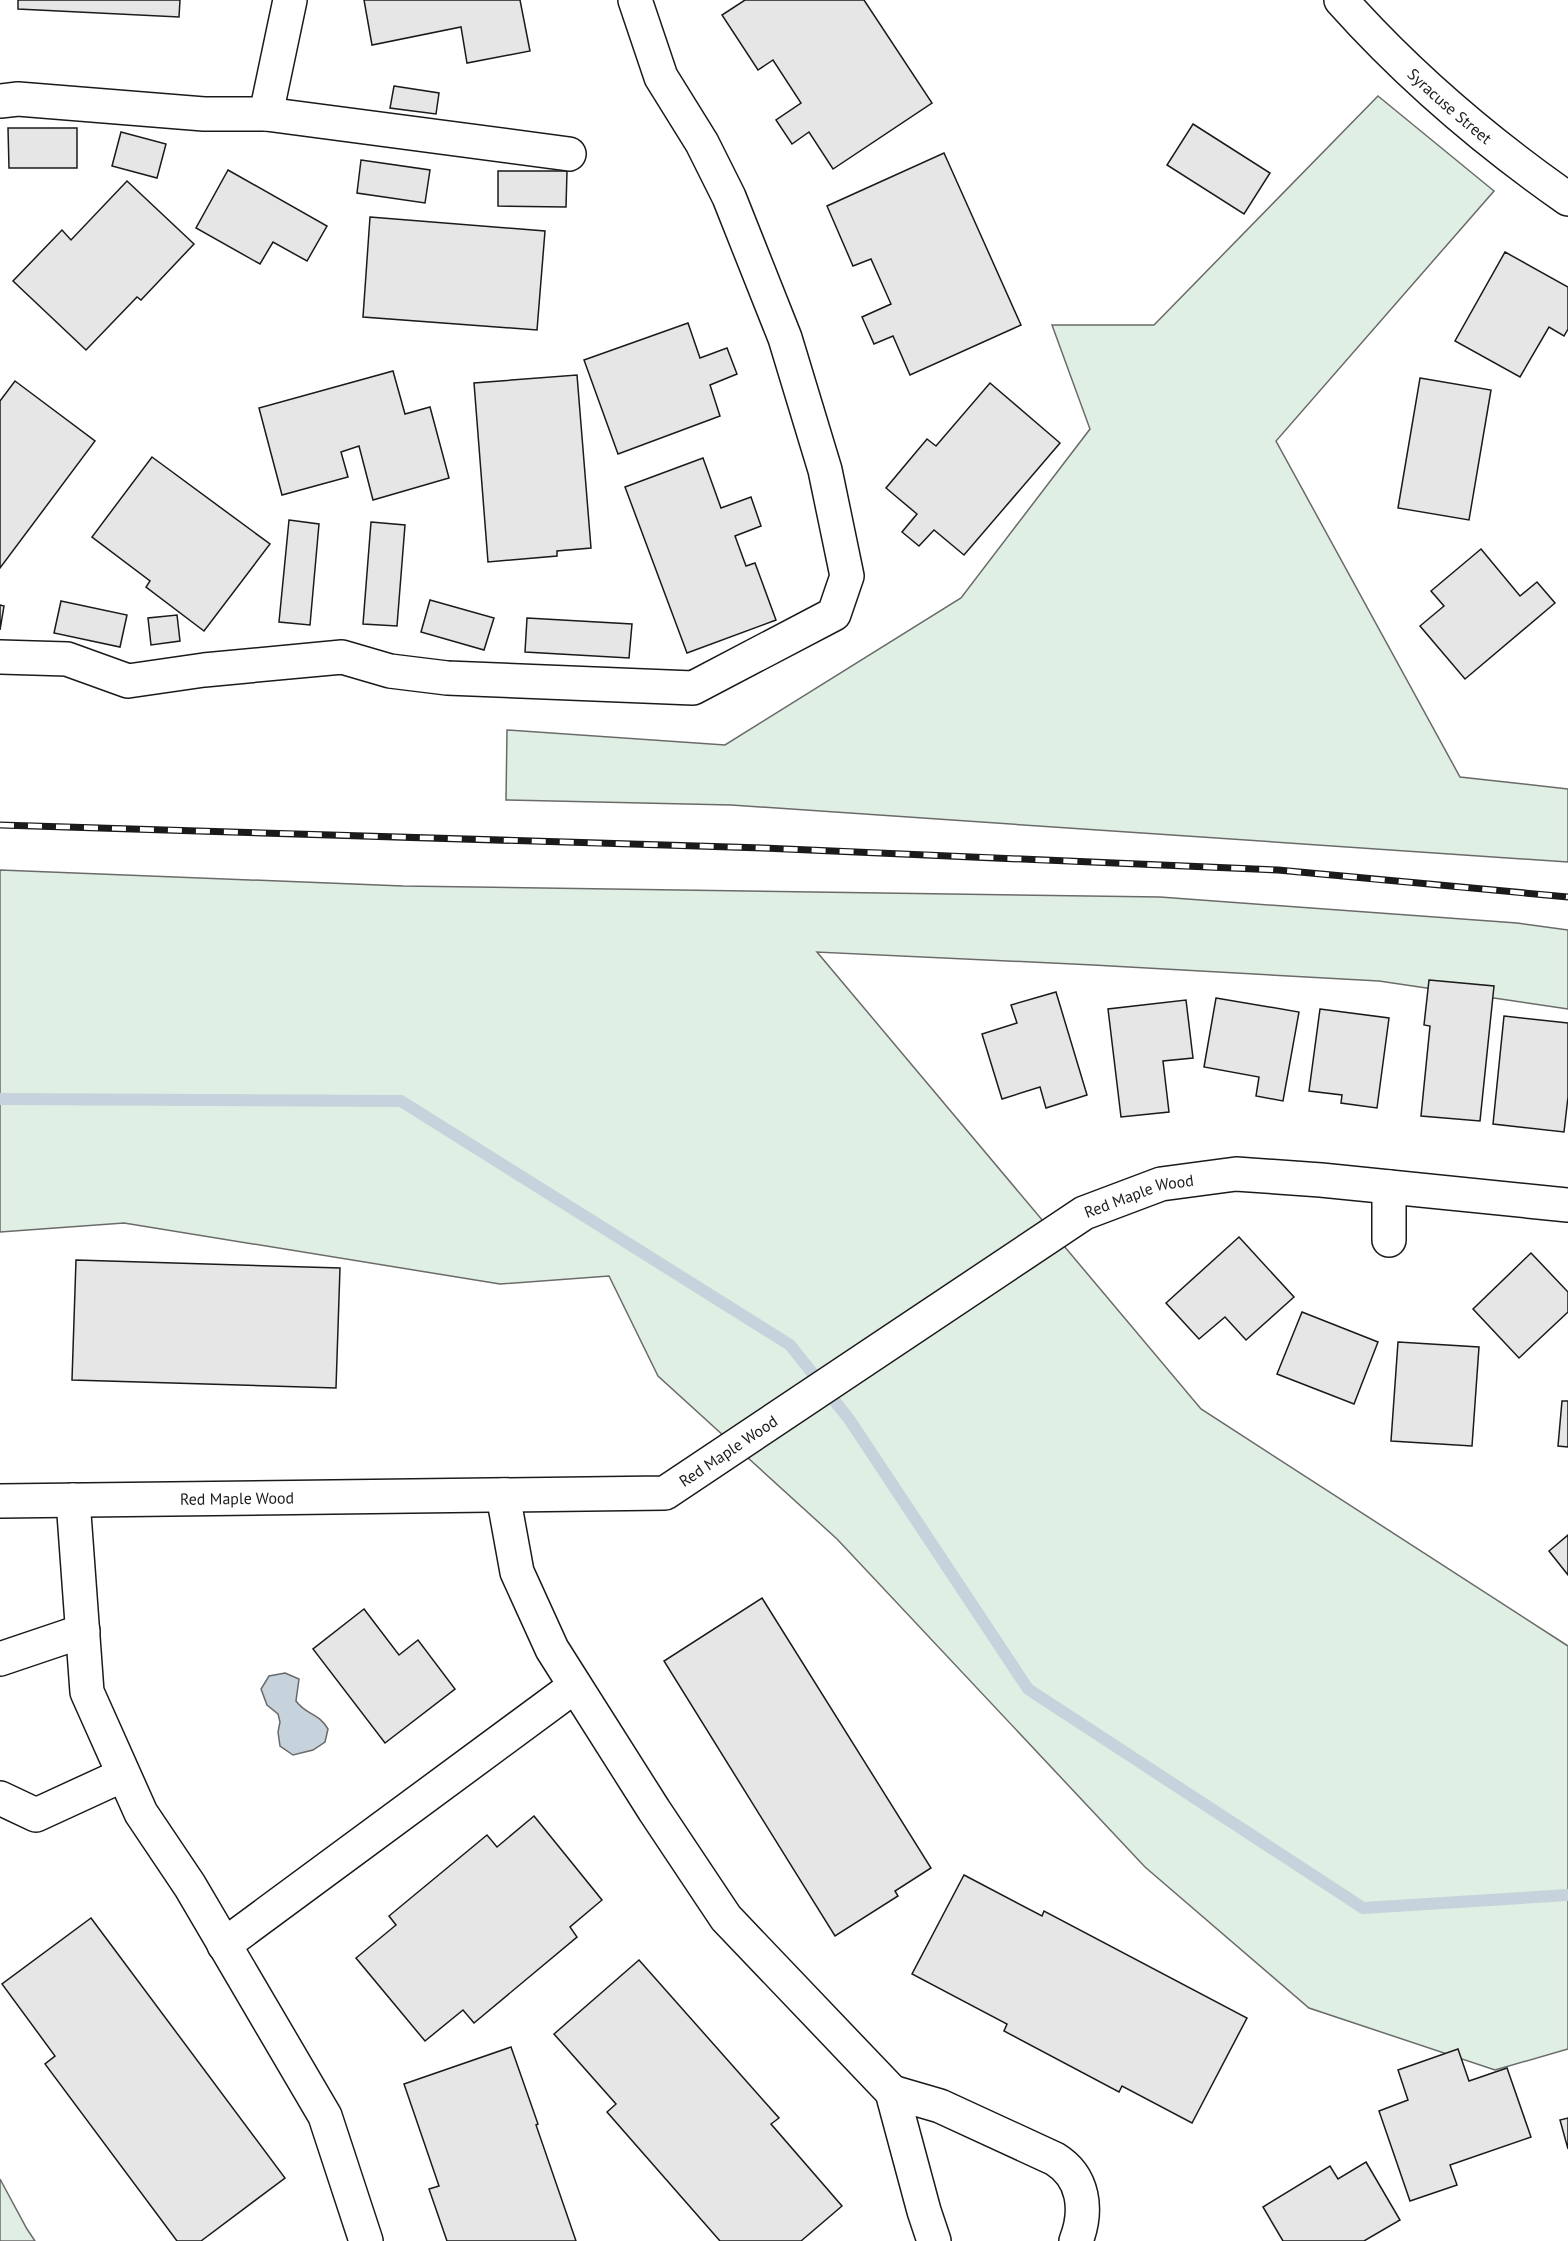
<svg xmlns="http://www.w3.org/2000/svg" width="1568" height="2241" font-family="'PT Sans',sans-serif">
<style>
.green{fill:#e0efe3;stroke:#6a6a6a;stroke-width:1.5}
.water{fill:#c6d2dc;stroke:#6a6a6a;stroke-width:1.5}
.lines{fill:none;stroke-linecap:round;stroke-linejoin:round}
.stream{stroke:#c6d2dc;stroke-width:12}
.building{fill:#e6e6e6;stroke:#1a1a1a;stroke-width:1.5}
.minor-casing{stroke:#1a1a1a;stroke-width:36}
.minor{stroke:#fff;stroke-width:33}
.rail-casing{stroke:#1a1a1a;stroke-width:7}
.rail{stroke:#fff;stroke-width:4.5;stroke-dasharray:14;stroke-linecap:butt}
.labels{text-anchor:middle;dominant-baseline:central;stroke-width:4.5;stroke-linejoin:round;paint-order:stroke}
.street-label{font-size:16px;fill:#1a1a1a;stroke:#fff}
</style>
<rect width="100%" height="100%" fill="#fff"/>
<g class="green">
<path d="M1378 96 1494 191 1276 441 1460 777 1568 789V862L731 805 506 800 507 730 725 745 961 598 1090 429 1052 325H1154Z"/>
<path d="M0 870 403 886 1160 897 1517 923 1568 930V1009L1379 981 1093 965 817 952 1201 1409 1568 1646V2049L1495 2070 1309 2008 1145 1867 837 1539 658 1376 609 1276 500 1284 124 1223 0 1232Z"/>
<path d="M0 2179 27 2229 35 2241H0Z"/>
</g>
<path class="water" d="M285 1673 299 1679 296 1701C307 1716 318 1712 328 1729L325 1742 313 1750 293 1755 280 1746 278 1732 280 1722 278 1714 267 1705 261 1689 269 1676Z"/>
<g class="lines">
<path class="stream" d="M0 1099 401 1101 790 1345 849 1419 1028 1689 1363 1908 1568 1895"/>
</g>
<g class="building">
<path d="M18 0H180L179 17 18 9Z"/>
<path d="M364 0H520L530 51 467 63 461 27 372 45Z"/>
<path d="M745 0H864L932 103 833 169 809 132 792 144 776 120 801 103 773 60 758 70 722 15Z"/>
<path d="M394 86 439 93 436 114 390 108Z"/>
<path d="M1193 124 1270 173 1244 214 1167 165Z"/>
<path d="M8 128H77V168H9Z"/>
<path d="M121 132 166 144 157 178 112 166Z"/>
<path d="M944 153 1021 325 910 375 893 336 874 344 862 317 891 304 871 259 853 266 827 206Z"/>
<path d="M361 160 430 170 425 203 357 193Z"/>
<path d="M228 170 327 226 307 261 273 242 260 264 196 228Z"/>
<path d="M498 171H567L566 207 498 206Z"/>
<path d="M127 181 194 244 141 300 137 297 86 350 13 281 62 230 71 240Z"/>
<path d="M370 217 545 231 537 330 363 317Z"/>
<path d="M1505 252 1568 287V329L1564 336 1549 327 1520 377 1455 341Z"/>
<path d="M688 323 700 358 727 348 737 374 710 385 720 416 618 454 584 360Z"/>
<path d="M393 371 405 414 430 407 449 478 373 500 359 446 341 452 348 477 282 495 259 408Z"/>
<path d="M577 375 591 548 557 551V556L488 562 474 383Z"/>
<path d="M1420 378 1491 390 1469 520 1398 508Z"/>
<path d="M15 381 95 441 0 568V401Z"/>
<path d="M990 383 1060 443 964 555 934 530 919 546 902 532 917 514 886 488 927 439 936 446Z"/>
<path d="M152 457 270 544 204 631 146 587 150 581 92 537Z"/>
<path d="M703 458 721 508 751 497 761 526 735 536 746 566 755 563 776 620 687 653 625 487Z"/>
<path d="M289 520 319 524 310 625 279 622Z"/>
<path d="M371 522 405 525 397 626 363 624Z"/>
<path d="M1481 549 1520 596 1537 582 1555 603 1465 679 1420 626 1444 606 1431 591Z"/>
<path d="M430 600 494 618 484 650 421 632Z"/>
<path d="M61 601 127 615 120 647 54 633Z"/>
<path d="M0 605 4 606 0 630Z"/>
<path d="M177 615 180 641 151 645 148 618Z"/>
<path d="M527 618 632 624 629 658 525 652Z"/>
<path d="M1429 980 1494 986 1480 1121 1421 1116 1430 1026 1424 1025Z"/>
<path d="M1056 992 1087 1095 1046 1108 1040 1087 1002 1099 982 1034 1017 1023 1011 1005Z"/>
<path d="M1216 998 1299 1012 1283 1101 1256 1096 1259 1077 1204 1067Z"/>
<path d="M1186 1000 1193 1058 1163 1061 1169 1112 1121 1117 1108 1009Z"/>
<path d="M1320 1009 1389 1018 1377 1108 1341 1103 1342 1095 1309 1091Z"/>
<path d="M1504 1016 1568 1023V1097L1564 1132 1493 1124Z"/>
<path d="M1239 1237 1294 1297 1246 1340 1225 1317 1199 1339 1166 1303Z"/>
<path d="M1531 1253 1568 1292V1312L1519 1358 1473 1309Z"/>
<path d="M76 1260 340 1268 336 1388 72 1380Z"/>
<path d="M1302 1312 1378 1342 1354 1404 1277 1374Z"/>
<path d="M1398 1342 1479 1347 1472 1446 1391 1441Z"/>
<path d="M1562 1401H1568V1447L1558 1446Z"/>
<path d="M1568 1535V1575L1549 1551Z"/>
<path d="M762 1598 931 1868 895 1891 898 1896 835 1936 664 1661Z"/>
<path d="M364 1609 399 1655 418 1640 455 1689 385 1743 313 1649Z"/>
<path d="M534 1816 602 1900 570 1927 577 1937 474 2023 463 2010 425 2041 356 1958 396 1925 389 1916 487 1835 497 1847Z"/>
<path d="M964 1875 1042 1916 1044 1911 1247 2018 1192 2123 1122 2086 1119 2092 1004 2031 1007 2024 912 1974Z"/>
<path d="M91 1918 285 2178 201 2241H177L45 2064 55 2056 2 1984Z"/>
<path d="M639 1960 779 2118 771 2124 842 2206 801 2241H720L607 2112 616 2104 554 2034Z"/>
<path d="M511 2047 538 2124 536 2125 576 2241H447L429 2189 439 2186 404 2084Z"/>
<path d="M1458 2049 1469 2081 1507 2068 1531 2137 1450 2165 1457 2185 1410 2201 1379 2111 1408 2100 1398 2070Z"/>
<path d="M1568 2118V2149L1560 2120Z"/>
<path d="M1366 2162 1400 2220 1364 2241H1283L1263 2207 1330 2166 1338 2179Z"/>
</g>
<g class="lines">
<defs>
<g id="minor">
<path id="s1" d="M1341 0C1408 75 1485 141 1568 199"/>
<path d="M0 101 18 99 204 114H266L290 0"/>
<path d="M266 114 569 154"/>
<path d="M0 657 67 659 128 681 204 670 342 657 390 671 447 678 693 688 834 614 847 576 825 470 785 338 729 197 702 143 661 77 635 0"/>
<path d="M1389 1240V1187"/>
<path d="M503 1495 517 1572 552 1649 654 1810 726 1918 892 2092 924 2211 934 2241"/>
<path d="M73 1500 87 1692 141 1813 190 1886 325 2116 366 2241"/>
<path id="s2" d="M0 1501 665 1493 1084 1213 1161 1184 1236 1174 1321 1180 1568 1205"/>
<path d="M0 1659 83 1631"/>
<path d="M0 1798 36 1815 123 1775"/>
<path d="M224 1945 575 1686"/>
<path d="M892 2092 940 2106 1055 2159C1084 2177 1088 2210 1076 2241"/>
</g>
</defs>
<use href="#minor" class="minor-casing"/>
<use href="#minor" class="minor"/>
<defs>
<path id="rail" d="M0 825 763 848 1278 870 1568 897"/>
</defs>
<use href="#rail" class="rail-casing"/>
<use href="#rail" class="rail"/>
</g>
<g class="labels">
<g class="street-label">
<text stroke="none"><textPath href="#s1" startOffset="152">Syracuse Street</textPath></text>
<text stroke="none"><textPath href="#s2" startOffset="1227">Red Maple Wood</textPath></text>
<text stroke="none"><textPath href="#s2" startOffset="741">Red Maple Wood</textPath></text>
<text stroke="none"><textPath href="#s2" startOffset="237">Red Maple Wood</textPath></text>
</g>
</g>
</svg>
